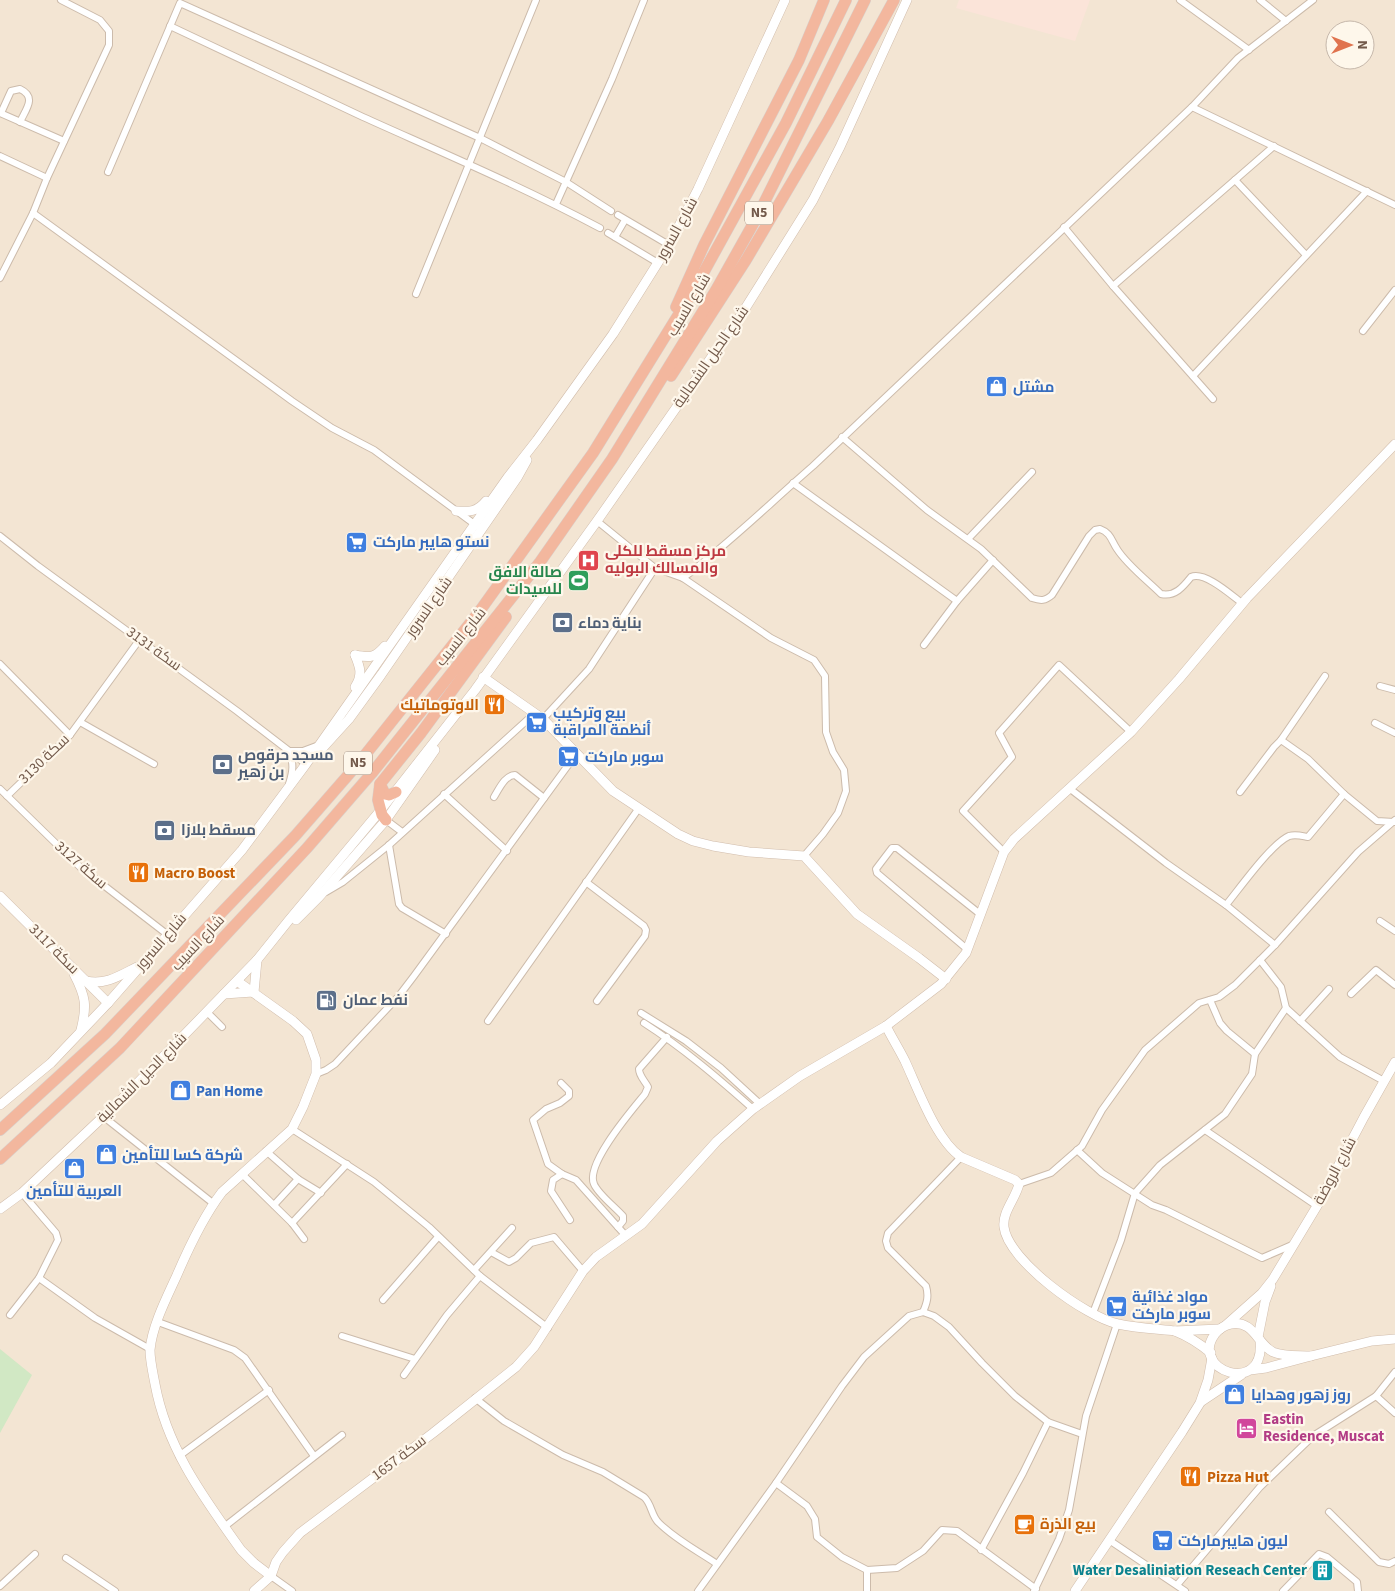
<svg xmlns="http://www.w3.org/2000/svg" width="1395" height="1591" font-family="'Source Sans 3',Cairo,sans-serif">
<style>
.residential{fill:#f3e5d3;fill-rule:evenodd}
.commercial{fill:#fbe4d9}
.green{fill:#d1e8c4}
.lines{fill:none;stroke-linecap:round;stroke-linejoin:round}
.street-casing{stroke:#ccbbab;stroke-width:8}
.secondary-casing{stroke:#d1bdac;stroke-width:10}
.highway-casing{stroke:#d8d1cd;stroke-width:12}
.street{stroke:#fff;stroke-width:6}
.secondary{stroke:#fff;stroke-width:9}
.highway{stroke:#f3b79e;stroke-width:11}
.labels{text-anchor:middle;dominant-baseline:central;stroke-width:4.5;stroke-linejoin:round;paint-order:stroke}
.shield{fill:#fef7eb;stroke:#9d897b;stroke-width:1}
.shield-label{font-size:14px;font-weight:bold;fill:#735a4b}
.street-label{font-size:15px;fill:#735a4b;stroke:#fef7eb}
.shop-label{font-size:15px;font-weight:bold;fill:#366cbe;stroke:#fef7eb;text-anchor:start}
.health-label{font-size:15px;font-weight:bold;fill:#be3a42;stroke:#fef7eb;text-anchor:start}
.leisure-label{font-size:15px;font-weight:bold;fill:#27864d;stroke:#fef7eb;text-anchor:end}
.service-label{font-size:15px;font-weight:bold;fill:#4e5e75;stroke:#fef7eb;text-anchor:start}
.food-label{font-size:15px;font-weight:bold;fill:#c56008;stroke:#fef7eb;text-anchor:start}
.hotel-label{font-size:15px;font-weight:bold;fill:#b23c85;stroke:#fef7eb;text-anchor:start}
.culture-label{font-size:15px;font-weight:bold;fill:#0d838f;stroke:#fef7eb;text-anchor:end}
</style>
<rect width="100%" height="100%" fill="#fbf3e5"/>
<path class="residential" d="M0 0H1395V1591H0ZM1335 30H1365V60H1335Z"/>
<path class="commercial" d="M959 0H1090L1075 41 956 8Z"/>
<path class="green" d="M0 1349 32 1375 0 1433Z"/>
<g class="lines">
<defs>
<g id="street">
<path d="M1180 0 1249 50"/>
<path d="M1260 0 1286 21"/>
<path d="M170 26C234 56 298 87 363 117 443 153 523 187 600 228"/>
<path d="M1192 107 1238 58 1313 0"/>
<path d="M0 113 64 141"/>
<path d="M1 113 11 91 20 89C37 97 26 109 20 122"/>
<path d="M0 156 47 178"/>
<path d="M108 172 180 3 480 138 566 182 611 211"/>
<path d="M1235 180 1306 255"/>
<path d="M556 204 612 79 644 0"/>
<path d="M33 213 292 401 332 428 374 450 477 526"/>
<path d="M618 215 669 245"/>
<path d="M1064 227 1113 286 1213 399"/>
<path d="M608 233 658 263"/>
<path d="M615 237 625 220"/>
<path d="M0 278 33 213 47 178 109 45V31L100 20 61 0"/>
<path d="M1113 286 1274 146"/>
<path d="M416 294 536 0"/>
<path d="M1363 331 1395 290"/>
<path d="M1193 376 1367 191"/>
<path d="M842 437 927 510 981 549 1032 598C1041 601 1045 601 1052 595L1089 536 1095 530 1100 529C1111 533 1111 540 1117 549 1127 565 1148 581 1161 594 1175 597 1183 587 1191 577 1205 571 1231 595 1242 603"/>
<path d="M793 483 957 601"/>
<path d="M597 521 655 568 683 578 771 638 814 660 825 676 826 732 833 752 844 770 846 791 838 813 823 834 804 856"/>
<path d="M0 536 38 566 237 711 306 764"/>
<path d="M968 539 1032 472"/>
<path d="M683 578C729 544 769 504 813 466L1192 107 1395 205"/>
<path d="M924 645 957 601 993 560"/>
<path d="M0 664 70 735"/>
<path d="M1380 686 1395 690"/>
<path d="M543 719 589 669 655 568"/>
<path d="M80 722 154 764"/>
<path d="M1375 723 1395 733"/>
<path d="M1281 740 1325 676"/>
<path d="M289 784C293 771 294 764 289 751H303L319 745"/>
<path d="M1069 788 1166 863 1226 905"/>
<path d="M0 789 80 867 168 935"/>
<path d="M1240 792 1274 747 1281 740 1308 759 1344 794 1377 821 1394 822"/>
<path d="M444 794 507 851"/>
<path d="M7 796 70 735 140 639"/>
<path d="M494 797C499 789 505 775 515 775L544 798"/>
<path d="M386 820 402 832"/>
<path d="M389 845 399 904 402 908 446 934"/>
<path d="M1004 852 963 811 1012 757 999 733 1059 665 1131 732"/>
<path d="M586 882 644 926 646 930 645 936 597 1001"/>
<path d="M326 892 343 882 389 845 535 713"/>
<path d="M1380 921 1395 931"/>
<path d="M1275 945 1226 905C1240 888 1271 844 1289 836 1296 834 1302 836 1308 837L1344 794"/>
<path d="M967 949 877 873 876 869 892 848H897L980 914"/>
<path d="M1351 994 1376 970 1395 985"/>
<path d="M1210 1000 1220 1023 1227 1031 1255 1054"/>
<path d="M1286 1008 1340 1057 1384 1081"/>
<path d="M207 1012 222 1027"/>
<path d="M641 1013 686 1041 721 1068 759 1103"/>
<path d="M488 1021 639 808"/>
<path d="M1300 1021 1329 989"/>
<path d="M644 1023C683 1048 718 1078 753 1109"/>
<path d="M316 1074 326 1070 335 1064 398 997 414 976 577 753"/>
<path d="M561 1083 569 1091V1096L560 1103 546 1109 533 1120 548 1164 562 1174 576 1180 626 1236"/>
<path d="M104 1117 214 1204"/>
<path d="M292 1129 374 1182 429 1227 480 1276 548 1328"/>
<path d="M1205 1130 1317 1206"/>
<path d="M1077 1150 1102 1173 1152 1205 1166 1210 1262 1258 1292 1245"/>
<path d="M266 1151 298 1179 321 1193"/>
<path d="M242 1174 292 1223 304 1239"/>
<path d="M562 1174 553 1180 551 1191 570 1220"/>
<path d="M1019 1184 1051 1173 1082 1146 1102 1110 1145 1050 1199 1003 1219 997 1235 985 1275 945 1358 852 1395 820"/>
<path d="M274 1205 298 1179"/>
<path d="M292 1223 347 1164"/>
<path d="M618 1227 623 1221V1216C615 1207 598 1194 594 1184 585 1164 632 1110 645 1094L648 1087C645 1081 639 1076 639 1069L667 1037"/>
<path d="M491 1252 509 1262 516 1258 531 1243 554 1237 583 1271"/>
<path d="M474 1270 512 1228"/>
<path d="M39 1278 95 1318 150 1349"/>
<path d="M383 1300 438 1237"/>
<path d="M923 1312C927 1303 929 1296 926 1286L888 1248 886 1241 888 1233 961 1157"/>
<path d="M1093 1313 1121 1240 1135 1193 1160 1165 1225 1114 1252 1074 1255 1054 1286 1008 1281 987 1260 960"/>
<path d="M10 1315 39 1278 58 1240 56 1233 22 1193"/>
<path d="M158 1322 234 1350 245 1358 314 1456"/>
<path d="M342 1336 415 1359"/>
<path d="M404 1375 447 1315 480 1276"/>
<path d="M1376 1396 1395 1413"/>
<path d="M475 1398 504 1421 563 1455 603 1472 644 1497C652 1504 651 1516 659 1523 676 1540 698 1551 717 1564"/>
<path d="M179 1456 269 1390"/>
<path d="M776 1483 807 1506 815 1519 817 1537 842 1557 867 1570 897 1568 923 1551 942 1530 957 1531 1036 1589"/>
<path d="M1329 1512 1379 1562 1389 1564 1395 1561"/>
<path d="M224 1527 342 1435"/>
<path d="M1109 1540 1185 1591"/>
<path d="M981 1550 1023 1473 1048 1422"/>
<path d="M66 1558 115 1591"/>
<path d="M867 1570V1591"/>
<path d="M271 1576 292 1591"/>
<path d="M1177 1585 1260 1487 1313 1436 1376 1396 1395 1372"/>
<path d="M0 1586 35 1554"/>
<path d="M698 1591 776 1483 842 1386 864 1357 909 1316 923 1312 934 1316 949 1327 982 1363 1015 1396 1048 1422 1082 1434"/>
<path d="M1034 1591 1059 1539 1069 1510 1086 1416 1117 1324"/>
<path d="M1283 1591 1319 1554 1327 1557 1357 1582 1358 1591"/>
</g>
<g id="secondary">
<path d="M456 511C469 512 477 512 486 501"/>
<path d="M355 655C370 658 375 658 385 646"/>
<path d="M355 655C360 667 363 675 355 687"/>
<path d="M483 677 543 719 613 791 678 834 693 841 713 846 749 852 804 856 857 914 919 958 946 979"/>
<path d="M319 752 349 719 381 675 517 478 527 460"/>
<path d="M0 896 108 1003"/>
<path d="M296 920 319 897 386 820 435 750"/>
<path d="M74 974C86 997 87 1006 81 1030"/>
<path d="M86 981C106 985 119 976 137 967"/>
<path d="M237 981 293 1021 307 1034 316 1060V1074L303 1107 292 1129 222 1192C203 1217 189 1247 177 1275 167 1297 152 1326 150 1350 150 1361 153 1373 155 1384 167 1449 204 1498 241 1550L254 1563 271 1576"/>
<path d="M254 992 257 960"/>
<path d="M224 994 253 992"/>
<path d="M886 1026C892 1038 899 1049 905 1061 918 1089 936 1140 961 1157L1015 1180 1019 1184C1016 1198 1002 1212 1004 1227 1008 1261 1086 1317 1118 1324 1136 1328 1156 1329 1175 1331"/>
<path d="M0 1105 51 1063 108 1003 242 850 306 764 508 477 537 440 613 334 669 245 698 189 785 0"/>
<path d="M0 1209 22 1193 123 1098 257 960 289 920 380 811 475 690 597 521 743 312 813 200 840 147 907 0"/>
<path d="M1226 1325 1262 1293 1273 1279 1317 1206 1364 1117 1395 1062"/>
<path d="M1258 1337 1265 1302 1271 1286"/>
<path d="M1211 1353C1199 1343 1190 1337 1175 1331L1220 1329"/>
<path d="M1311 1356 1372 1341 1395 1339"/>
<path d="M1250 1370 1266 1368 1311 1356C1300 1355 1284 1357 1273 1352 1257 1344 1254 1320 1231 1324 1225 1325 1219 1329 1215 1334 1188 1370 1266 1398 1260 1340"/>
<path d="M1202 1401 1241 1375"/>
<path d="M254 1591 271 1576 276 1562 283 1552 300 1533 433 1433 516 1367 534 1347 583 1271 596 1257 642 1224 717 1141 753 1109 800 1076 886 1026 941 984 966 953 1004 852 1014 839 1131 732 1179 679 1247 598 1395 444"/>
<path d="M1075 1591 1182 1432 1200 1403 1208 1380 1212 1358"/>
</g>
<g id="highway">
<path d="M676 307 704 245 799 60 824 0"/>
<path d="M671 376 746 260 828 121 894 0"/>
<path d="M380 784 385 794 389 795 396 792"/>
<path d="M386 820 382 815 378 800 380 784 421 733 506 617"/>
<path d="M0 1130 105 1034 295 836 357 765 479 612 593 453 695 288 786 123 846 0"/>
<path d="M0 1159 120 1048 307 848 372 773 540 562 612 459 716 290 757 217 865 0"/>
</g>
</defs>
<use href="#street" class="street-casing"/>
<use href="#secondary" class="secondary-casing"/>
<use href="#highway" class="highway-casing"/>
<use href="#street" class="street"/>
<use href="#secondary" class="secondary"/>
<use href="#highway" class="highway"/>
</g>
<defs>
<symbol id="shop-square" viewBox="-11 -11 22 22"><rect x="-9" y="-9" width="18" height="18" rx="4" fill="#3f7fe0" stroke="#fef7eb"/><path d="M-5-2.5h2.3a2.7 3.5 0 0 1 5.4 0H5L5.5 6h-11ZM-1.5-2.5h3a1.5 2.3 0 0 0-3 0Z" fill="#fff"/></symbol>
<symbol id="supermarket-square" viewBox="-11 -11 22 22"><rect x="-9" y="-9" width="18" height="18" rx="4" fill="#3f7fe0" stroke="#fef7eb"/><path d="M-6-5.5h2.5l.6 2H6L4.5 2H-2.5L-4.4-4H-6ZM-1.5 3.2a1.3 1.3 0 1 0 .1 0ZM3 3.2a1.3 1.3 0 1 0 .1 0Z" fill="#fff"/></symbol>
<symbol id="hospital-square" viewBox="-11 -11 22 22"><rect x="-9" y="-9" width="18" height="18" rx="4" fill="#e0444e" stroke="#fef7eb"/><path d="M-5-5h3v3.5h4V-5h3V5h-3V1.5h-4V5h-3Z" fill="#fff"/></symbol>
<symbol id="stadium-square" viewBox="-11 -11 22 22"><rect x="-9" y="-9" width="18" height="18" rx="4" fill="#2e9e5b" stroke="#fef7eb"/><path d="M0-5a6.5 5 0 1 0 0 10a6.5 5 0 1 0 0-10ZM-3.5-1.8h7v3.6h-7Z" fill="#fff"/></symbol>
<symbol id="bank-square" viewBox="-11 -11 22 22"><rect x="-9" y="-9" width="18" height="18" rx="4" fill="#5c6f8a" stroke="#fef7eb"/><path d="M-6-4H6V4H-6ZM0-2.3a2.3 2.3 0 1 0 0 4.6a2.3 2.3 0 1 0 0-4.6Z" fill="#fff"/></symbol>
<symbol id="restaurant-square" viewBox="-11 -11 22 22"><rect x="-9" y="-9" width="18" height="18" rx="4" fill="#e8710a" stroke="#fef7eb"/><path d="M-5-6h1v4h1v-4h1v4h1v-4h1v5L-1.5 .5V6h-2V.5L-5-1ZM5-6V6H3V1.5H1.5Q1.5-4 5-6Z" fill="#fff"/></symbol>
<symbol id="fuel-square" viewBox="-11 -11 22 22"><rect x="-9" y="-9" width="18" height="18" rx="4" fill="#5c6f8a" stroke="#fef7eb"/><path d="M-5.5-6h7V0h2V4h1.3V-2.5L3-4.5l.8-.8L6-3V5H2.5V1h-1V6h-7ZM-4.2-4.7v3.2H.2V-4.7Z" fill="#fff"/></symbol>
<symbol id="hotel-square" viewBox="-11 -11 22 22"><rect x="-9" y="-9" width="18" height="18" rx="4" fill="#d1479c" stroke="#fef7eb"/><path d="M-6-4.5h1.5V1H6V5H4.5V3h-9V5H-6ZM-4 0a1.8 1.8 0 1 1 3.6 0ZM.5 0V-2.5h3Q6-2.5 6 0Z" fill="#fff"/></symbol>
<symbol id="cafe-square" viewBox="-11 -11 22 22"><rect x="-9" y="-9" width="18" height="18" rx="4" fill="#e8710a" stroke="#fef7eb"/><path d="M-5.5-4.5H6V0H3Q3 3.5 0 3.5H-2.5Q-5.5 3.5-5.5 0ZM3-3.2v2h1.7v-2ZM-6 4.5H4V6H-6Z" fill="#fff"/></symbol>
<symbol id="building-square" viewBox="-11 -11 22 22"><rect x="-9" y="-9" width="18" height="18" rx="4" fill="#0f9aa8" stroke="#fef7eb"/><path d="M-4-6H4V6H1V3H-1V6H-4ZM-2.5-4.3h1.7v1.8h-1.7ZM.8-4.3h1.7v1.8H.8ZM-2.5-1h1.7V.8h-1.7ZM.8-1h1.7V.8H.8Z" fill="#fff"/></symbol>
</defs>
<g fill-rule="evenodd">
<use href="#shop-square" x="984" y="374" width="25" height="25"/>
<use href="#supermarket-square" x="344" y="530" width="25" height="25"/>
<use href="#hospital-square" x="576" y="548" width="25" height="25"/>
<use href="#stadium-square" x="566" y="568" width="25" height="25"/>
<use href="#bank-square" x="550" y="610" width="25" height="25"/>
<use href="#restaurant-square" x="482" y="692" width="25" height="25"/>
<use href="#supermarket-square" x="524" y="710" width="25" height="25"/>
<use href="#supermarket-square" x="556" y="744" width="25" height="25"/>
<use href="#bank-square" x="210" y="752" width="25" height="25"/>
<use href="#bank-square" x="152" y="818" width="25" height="25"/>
<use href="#restaurant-square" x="126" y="860" width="25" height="25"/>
<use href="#fuel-square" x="314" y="988" width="25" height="25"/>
<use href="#shop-square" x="168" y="1078" width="25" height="25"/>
<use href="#shop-square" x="94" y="1142" width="25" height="25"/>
<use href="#shop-square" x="62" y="1156" width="25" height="25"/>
<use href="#supermarket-square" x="1104" y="1294" width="25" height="25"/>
<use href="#shop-square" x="1222" y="1382" width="25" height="25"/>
<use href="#hotel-square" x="1234" y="1416" width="25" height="25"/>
<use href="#restaurant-square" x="1178" y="1464" width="25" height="25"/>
<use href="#cafe-square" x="1012" y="1512" width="25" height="25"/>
<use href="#supermarket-square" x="1150" y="1528" width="25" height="25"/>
<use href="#building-square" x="1310" y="1558" width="25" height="25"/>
</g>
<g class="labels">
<g class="shield">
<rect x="745" y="201.5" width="28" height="23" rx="4"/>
<rect x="344" y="751.5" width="28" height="23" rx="4"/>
</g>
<g class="shield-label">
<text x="759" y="213">N5</text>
<text x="358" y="763">N5</text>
</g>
<g class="street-label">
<text transform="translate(677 229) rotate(-61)">شارع السرور</text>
<text transform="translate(689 305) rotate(-59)">شارع السيب</text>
<text transform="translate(711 357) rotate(-55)">شارع الحيل الشمالية</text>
<text transform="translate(429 607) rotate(-55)">شارع السرور</text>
<text transform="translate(461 637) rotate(-51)">شارع السيب</text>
<text transform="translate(154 649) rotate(36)">سكة 3131</text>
<text transform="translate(44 759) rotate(-44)">سكة 3130</text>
<text transform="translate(81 865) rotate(41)">سكة 3127</text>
<text transform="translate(161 942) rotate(-49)">شارع السرور</text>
<text transform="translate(198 943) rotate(-47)">شارع السيب</text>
<text transform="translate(54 949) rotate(45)">سكة 3117</text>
<text transform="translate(142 1078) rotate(-45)">شارع الحيل الشمالية</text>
<text transform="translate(1335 1171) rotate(-62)">شارع الروضة</text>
<text transform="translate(399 1458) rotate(-37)">سكة 1657</text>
</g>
<g class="shop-label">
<text x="1013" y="387">مشتل</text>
<text x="373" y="542">نستو هايبر ماركت</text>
<text x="553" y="713">بيع وتركيب<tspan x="553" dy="17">أنظمة المراقبة</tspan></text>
<text x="585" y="757">سوبر ماركت</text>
<text x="196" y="1091">Pan Home</text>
<text x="122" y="1155">شركة كسا للتأمين</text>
<text x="74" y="1191" text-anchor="middle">العربية للتأمين</text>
<text x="1132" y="1297">مواد غذائية<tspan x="1132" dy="17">سوبر ماركت</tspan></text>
<text x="1251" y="1395">روز زهور وهدايا</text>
<text x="1178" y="1541">ليون هايبرماركت</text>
</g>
<g class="health-label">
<text x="605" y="551">مركز مسقط للكلى<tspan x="605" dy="17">والمسالك البوليه</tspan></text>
</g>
<g class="leisure-label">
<text x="562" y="572">صالة الافق<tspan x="562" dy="17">للسيدات</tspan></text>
</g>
<g class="service-label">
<text x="578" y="623">بناية دماء</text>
<text x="238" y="755">مسجد حرقوص<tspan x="238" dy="17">بن زهير</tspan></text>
<text x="181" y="830">مسقط بلازا</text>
<text x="343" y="1000">نفط عمان</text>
</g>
<g class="food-label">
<text x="479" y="705" text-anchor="end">الاوتوماتيك</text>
<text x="154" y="873">Macro Boost</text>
<text x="1207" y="1477">Pizza Hut</text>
<text x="1040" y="1524">بيع الذرة</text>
</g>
<g class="hotel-label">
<text x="1263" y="1419">Eastin<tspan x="1263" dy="17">Residence, Muscat</tspan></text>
</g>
<g class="culture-label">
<text x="1307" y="1570">Water Desaliniation Reseach Center</text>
</g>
</g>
<g transform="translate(1350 45) rotate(90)"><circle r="24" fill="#fef7eb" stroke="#c6b8ab"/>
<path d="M0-4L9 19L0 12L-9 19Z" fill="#e0734e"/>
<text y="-8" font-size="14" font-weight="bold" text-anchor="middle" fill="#735a4b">N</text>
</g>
</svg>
